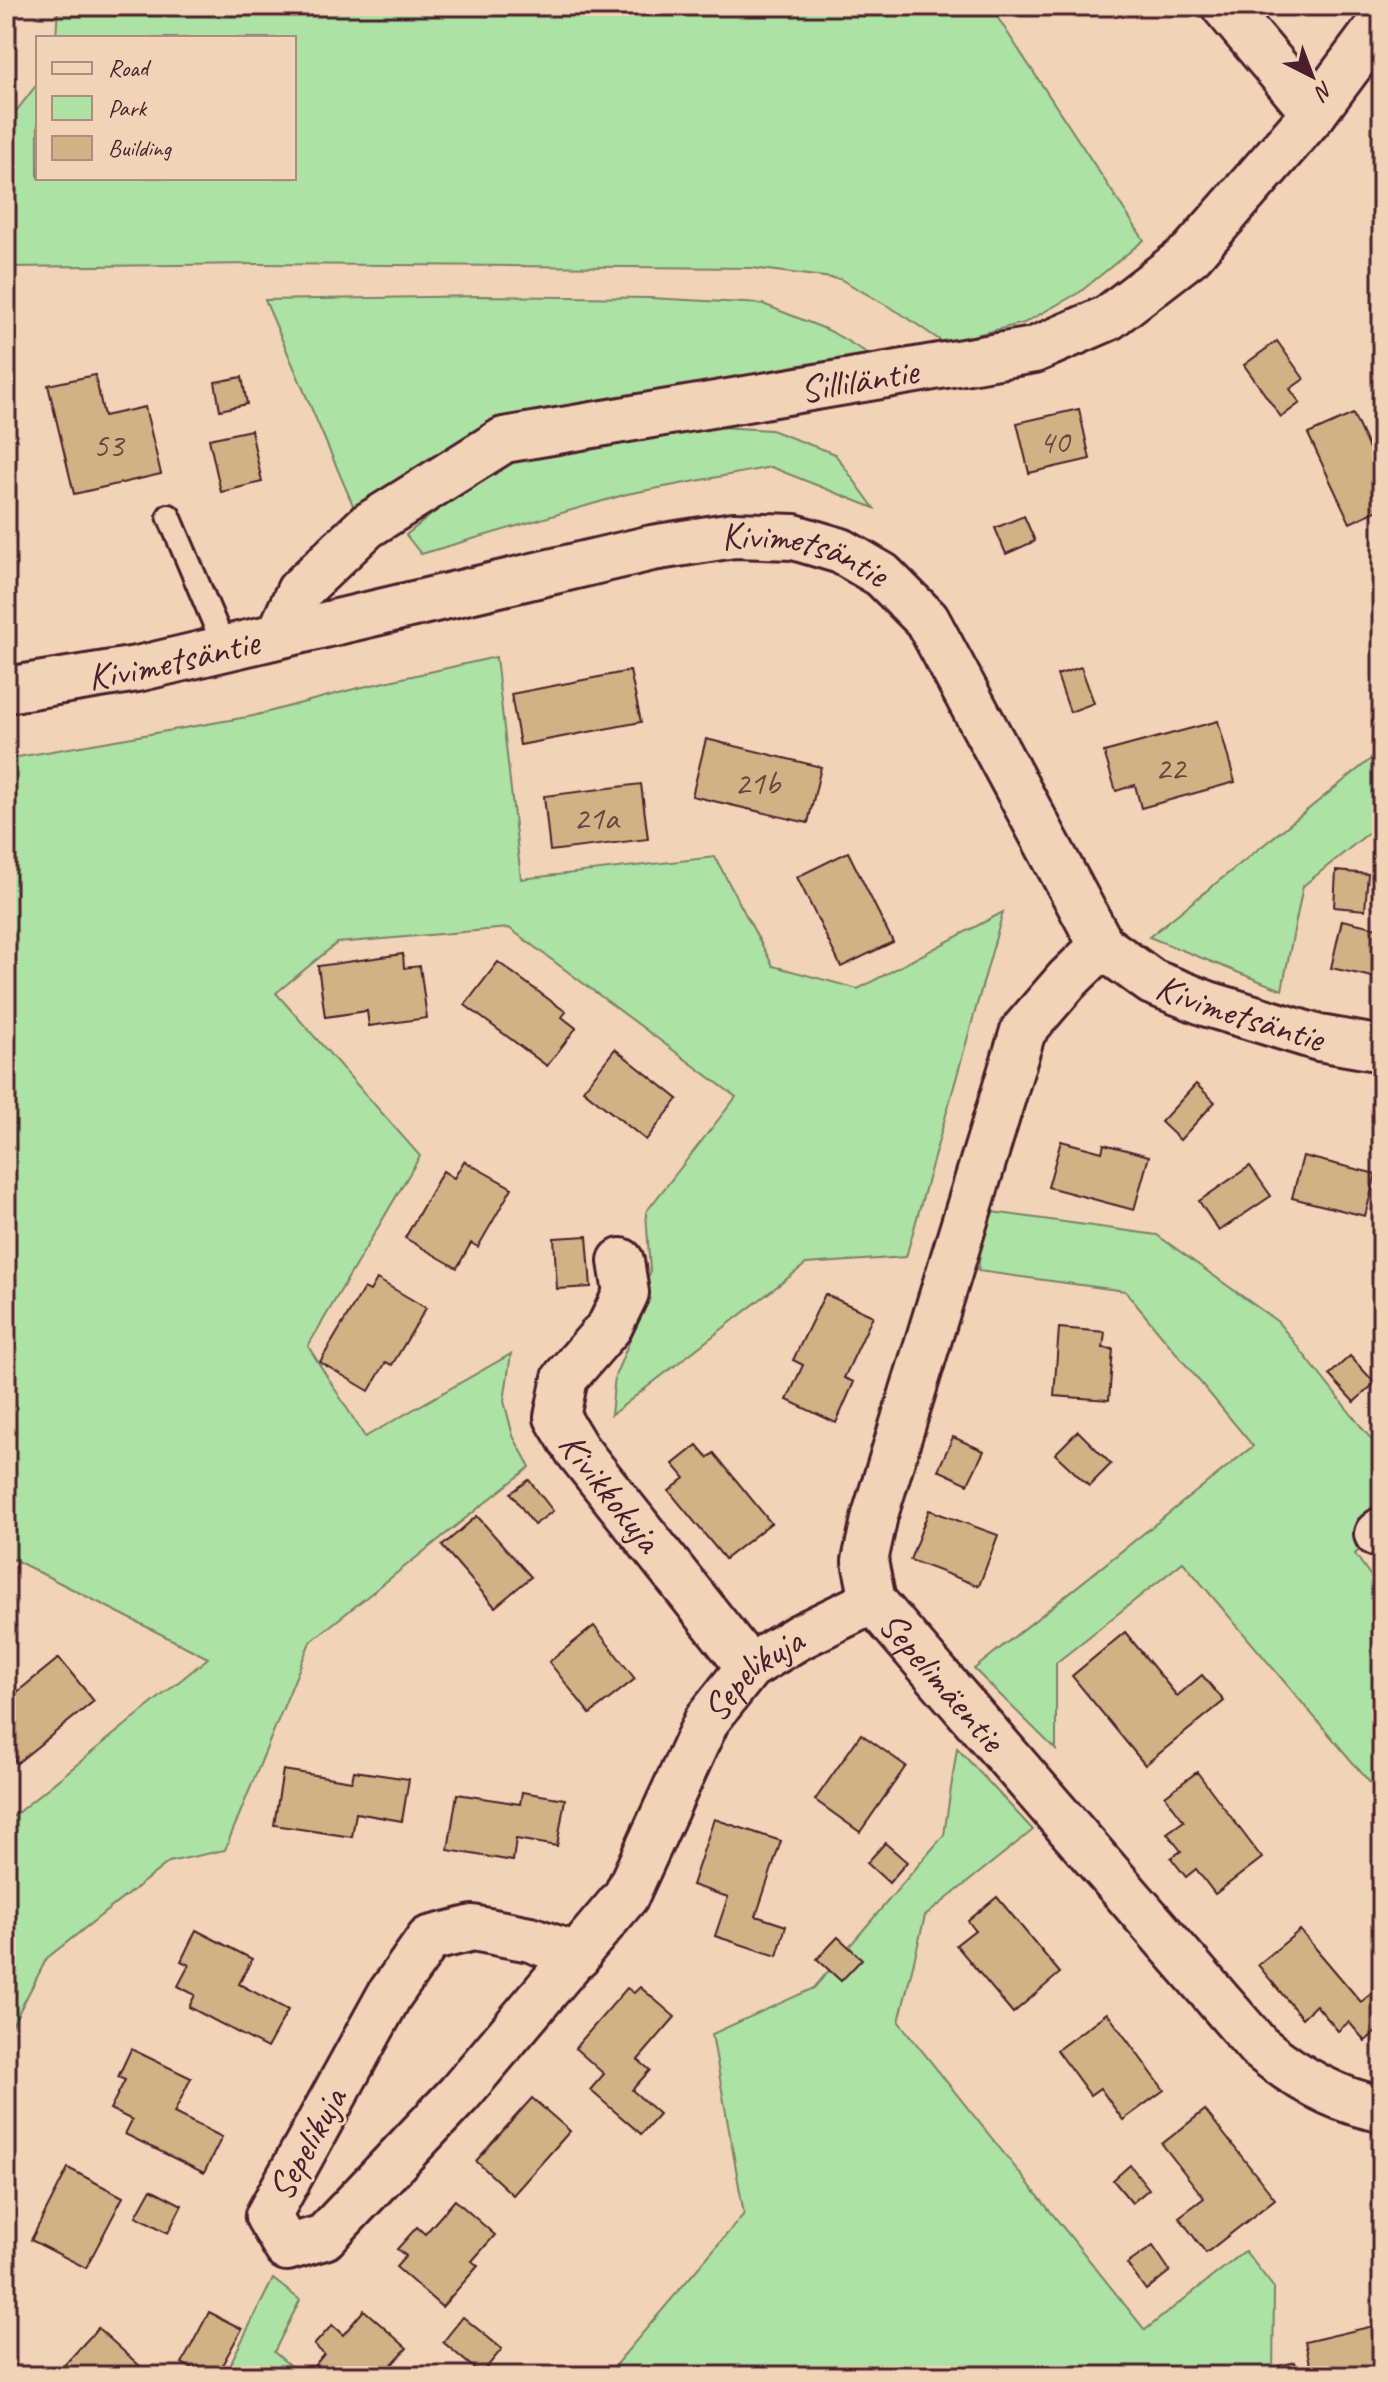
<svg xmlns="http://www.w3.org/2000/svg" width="1388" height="2382" font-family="Caveat,sans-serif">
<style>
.green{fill:#ace2a4;stroke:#7b8068;stroke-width:2}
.building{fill:#d1b284;stroke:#4a1f2b;stroke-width:2}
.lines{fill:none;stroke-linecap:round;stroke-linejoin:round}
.lane-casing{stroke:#4a1f2b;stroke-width:28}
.street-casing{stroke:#4a1f2b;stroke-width:50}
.lane{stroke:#f1d4b8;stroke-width:22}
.street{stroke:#f1d4b8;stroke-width:44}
.labels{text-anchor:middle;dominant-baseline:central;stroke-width:6;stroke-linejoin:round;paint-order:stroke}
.number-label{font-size:34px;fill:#6c4441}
.street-label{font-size:38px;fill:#4a1f2b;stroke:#f1d4b8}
</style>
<rect width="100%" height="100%" fill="#f1d4b8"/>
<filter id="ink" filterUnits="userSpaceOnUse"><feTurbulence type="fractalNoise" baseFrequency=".0125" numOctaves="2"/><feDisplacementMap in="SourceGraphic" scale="16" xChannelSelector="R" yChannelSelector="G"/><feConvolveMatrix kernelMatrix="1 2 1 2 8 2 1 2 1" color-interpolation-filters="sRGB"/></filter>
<g filter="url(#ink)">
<g class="green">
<path d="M58 6H990L1144 240 1080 292 1024 323 944 343 900 313 840 279 752 268 258 264 10 267 6 265V118L17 110 38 83V178H294V38H56Z"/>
<path d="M481 296 650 298 763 304 828 330 876 358 594 402 358 517 265 300Z"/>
<path d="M684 425 771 430 835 454 874 508 771 467 627 494 421 554 406 535 465 488 545 444Z"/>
<path d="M496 657 521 879 715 857 773 966 858 989 1003 912 906 1257 806 1264 611 1415 615 1376 633 1333 650 1271 646 1212 736 1097 509 928 337 943 276 993 420 1156 308 1346 365 1437 511 1354 504 1401 513 1436 530 1467 310 1642 225 1850 169 1862 47 1958 6 2037V1822L208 1658 13 1559 6 1564V759L253 716 354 689Z"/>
<path d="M1382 750V822L1303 886 1282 990 1149 937Z"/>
<path d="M985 1211 1157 1235 1278 1322 1382 1453V1502L1364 1520 1377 1534 1355 1554 1382 1592V1797L1183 1562 1056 1663V1750L974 1669 1253 1446 1125 1291 978 1271Z"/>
<path d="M957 1748 1033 1830 925 1916 899 2022 1145 2330 1245 2251 1274 2288 1273 2376H606L744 2214 712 2034 814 1988 944 1835Z"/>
<path d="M273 2279 300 2300 274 2352 302 2376H224Z"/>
</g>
<g class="building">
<path d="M1277 341 1304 379 1290 389 1300 403 1281 417 1244 365Z"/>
<path d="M95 375 104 416 145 407 161 474 74 494 48 385Z"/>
<path d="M242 377 247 404 220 410 215 382Z"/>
<path d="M1079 409 1090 459 1029 473 1017 423Z"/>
<path d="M1353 414 1382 477V508L1350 523 1308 434Z"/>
<path d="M251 430 262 482 221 492 209 439Z"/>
<path d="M1024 516 1035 541 1006 554 995 528Z"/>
<path d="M1081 667 1094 703 1070 712 1057 675Z"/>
<path d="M630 671 641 722 520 745 511 694Z"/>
<path d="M1218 721 1235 782 1141 808 1135 785 1116 791 1104 752Z"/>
<path d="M706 739 821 767 808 823 692 796Z"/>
<path d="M641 784 648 839 550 851 544 796Z"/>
<path d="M848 852 893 942 841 967 797 877Z"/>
<path d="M1336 871 1368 874 1365 910 1334 907Z"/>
<path d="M1342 920 1382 929V979L1331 968Z"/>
<path d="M403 954 404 968 420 966 427 1018 369 1026 367 1011 325 1017 318 966Z"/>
<path d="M498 962 566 1012 562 1017 576 1028 547 1066 465 1005Z"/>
<path d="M615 1049 678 1099 646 1140 583 1090Z"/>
<path d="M1196 1084 1215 1102 1180 1140 1161 1122Z"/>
<path d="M1061 1141 1102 1152 1104 1144 1149 1156 1134 1210 1048 1187Z"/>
<path d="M1303 1156 1376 1174 1365 1216 1292 1198Z"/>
<path d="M464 1161 512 1188 478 1247 471 1243 457 1268 405 1238 443 1171 454 1178Z"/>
<path d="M1250 1166 1271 1196 1219 1231 1199 1201Z"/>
<path d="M587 1236 591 1287 557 1289 554 1238Z"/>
<path d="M377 1279 426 1308 392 1365 386 1362 369 1391 320 1362 364 1288 370 1291Z"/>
<path d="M825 1294 873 1316 844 1378 854 1382 836 1423 787 1400 803 1365 793 1360Z"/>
<path d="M1059 1328 1105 1332 1103 1348 1113 1349 1109 1400 1054 1396Z"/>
<path d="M1350 1356 1375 1383 1354 1402 1329 1375Z"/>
<path d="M1078 1431 1111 1464 1089 1486 1055 1454Z"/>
<path d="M953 1437 984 1451 968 1484 938 1470Z"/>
<path d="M697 1445 708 1458 714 1453 771 1523 725 1559 669 1491 685 1478 673 1464Z"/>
<path d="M529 1480 553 1511 534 1525 511 1493Z"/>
<path d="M929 1510 998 1535 979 1586 910 1560Z"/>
<path d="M477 1516 531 1577 495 1607 442 1546Z"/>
<path d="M594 1626 635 1679 590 1714 549 1662Z"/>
<path d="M1125 1632 1177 1696 1202 1675 1224 1701 1145 1765 1072 1676Z"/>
<path d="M59 1658 94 1701 17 1763 6 1750V1701Z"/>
<path d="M861 1734 906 1766 860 1832 815 1800Z"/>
<path d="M283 1770 352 1781 354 1771 409 1779 402 1821 356 1813 352 1837 274 1825Z"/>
<path d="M1197 1772 1262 1858 1215 1894 1196 1869 1186 1877 1171 1858 1181 1851 1167 1833 1184 1821 1165 1796Z"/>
<path d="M522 1792 565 1799 557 1846 516 1839 513 1861 448 1850 457 1794 520 1804Z"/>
<path d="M714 1819 781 1841 756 1916 786 1926 777 1956 715 1936 728 1897 692 1885Z"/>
<path d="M885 1843 907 1862 889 1883 867 1863Z"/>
<path d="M997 1897 1060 1973 1013 2013 956 1945 975 1930 968 1921Z"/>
<path d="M196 1930 252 1959 239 1984 288 2010 267 2048 189 2007 195 1995 178 1986 189 1965 181 1961Z"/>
<path d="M1300 1930 1361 2002 1382 1985V2027L1365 2041 1349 2022 1338 2031 1316 2005 1302 2018 1258 1965Z"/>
<path d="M838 1937 862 1959 841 1981 817 1959Z"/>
<path d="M640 1987 675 2017 638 2060 650 2070 632 2090 659 2114 641 2134 590 2090 604 2074 575 2048 627 1988 634 1993Z"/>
<path d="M1107 2013 1164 2090 1123 2120 1100 2088 1090 2095 1057 2050Z"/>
<path d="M131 2049 191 2078 174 2113 222 2137 204 2173 125 2134 132 2120 110 2109 125 2080 118 2077Z"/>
<path d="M532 2098 570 2131 513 2195 476 2161Z"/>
<path d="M1205 2110 1275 2199 1206 2253 1179 2217 1204 2198 1162 2144Z"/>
<path d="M1130 2165 1149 2189 1132 2203 1113 2180Z"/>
<path d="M68 2168 123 2197 86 2268 31 2240Z"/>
<path d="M151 2189 182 2205 168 2233 136 2216Z"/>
<path d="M455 2200 495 2235 472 2261 478 2266 442 2307 396 2267 406 2256 397 2249 417 2227 425 2234Z"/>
<path d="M1153 2246 1170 2271 1146 2290 1127 2264Z"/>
<path d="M364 2310 407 2348 381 2376H315L310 2371 324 2354 314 2345 332 2325 343 2335Z"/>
<path d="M209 2312 242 2329 216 2376H205L182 2363Z"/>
<path d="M463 2317 502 2349 481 2374 443 2342Z"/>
<path d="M1382 2324V2376H1313L1305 2342Z"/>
<path d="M98 2328 151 2376H64L59 2371Z"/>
<path d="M1295 2362 1299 2376H1277L1275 2367Z"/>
</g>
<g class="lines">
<defs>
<path id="lane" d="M169 516 225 648"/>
<g id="street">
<path d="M1224 6 1314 113"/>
<path id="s1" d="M279 635 299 591 367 526 504 440 1034 350 1108 318 1191 254 1314 113 1382 22"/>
<path id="s2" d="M6 690 137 669 652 548 734 535 794 537 841 551 882 575 927 620 1102 946 1152 982 1208 1004 1319 1038 1382 1049"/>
<path id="s3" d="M1102 946 1067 980 1023 1031 875 1515 865 1561 873 1601 1258 2046C1294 2076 1335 2101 1382 2109"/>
<path id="s4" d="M621 1261 626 1293 610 1326 565 1378 557 1417 577 1450 749 1667"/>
<path d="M1377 1534 1382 1530"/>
<path id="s5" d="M578 1956 530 1939 473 1928 429 1939 390 1994 268 2216 287 2248 324 2237 460 2093 626 1896 707 1720 749 1667 799 1637 873 1601"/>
</g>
</defs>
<use href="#lane" class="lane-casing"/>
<use href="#street" class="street-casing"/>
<use href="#lane" class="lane"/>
<use href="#street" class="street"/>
</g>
</g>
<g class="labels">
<g class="number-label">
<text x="1054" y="441">40</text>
<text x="108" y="445">53</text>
<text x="1170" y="767">22</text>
<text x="757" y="782">21b</text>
<text x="596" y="817">21a</text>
</g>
<g class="street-label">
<text stroke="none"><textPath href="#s1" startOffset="664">Silliläntie</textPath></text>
<text stroke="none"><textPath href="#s2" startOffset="818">Kivimetsäntie</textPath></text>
<text stroke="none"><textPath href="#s2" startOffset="170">Kivimetsäntie</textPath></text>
<text stroke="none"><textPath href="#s2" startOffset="1490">Kivimetsäntie</textPath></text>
<text stroke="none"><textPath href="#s4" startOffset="270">Kivikkokuja</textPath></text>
<text stroke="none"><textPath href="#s5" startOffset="1266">Sepelikuja</textPath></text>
<text stroke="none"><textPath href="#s3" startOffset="816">Sepelimäentie</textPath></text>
<text transform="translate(307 2144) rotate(-61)">Sepelikuja</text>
</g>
</g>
<rect width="1388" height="2382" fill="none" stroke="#f1d4b8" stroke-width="32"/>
<rect x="16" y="16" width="1356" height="2350" fill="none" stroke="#4a1f2b" stroke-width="3" filter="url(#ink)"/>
<rect x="36" y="36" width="260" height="144" fill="#f1d4b8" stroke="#ae8c80" stroke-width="2"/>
<rect x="52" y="62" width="40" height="12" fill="#f1d4b8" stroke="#ae8c80" stroke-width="2"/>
<text x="108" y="76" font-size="24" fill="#4a1f2b">Road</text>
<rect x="52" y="96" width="40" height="24" fill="#ace2a4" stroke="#ae8c80" stroke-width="2"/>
<text x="108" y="116" font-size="24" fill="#4a1f2b">Park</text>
<rect x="52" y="136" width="40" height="24" fill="#d1b284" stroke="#ae8c80" stroke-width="2"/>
<text x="108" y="156" font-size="24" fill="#4a1f2b">Building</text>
<g transform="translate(1312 76) rotate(138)" stroke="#f1d4b8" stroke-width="6" paint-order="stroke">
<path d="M0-6L14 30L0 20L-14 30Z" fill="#4a1f2b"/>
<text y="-12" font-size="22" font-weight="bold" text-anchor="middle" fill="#4a1f2b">N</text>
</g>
</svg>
